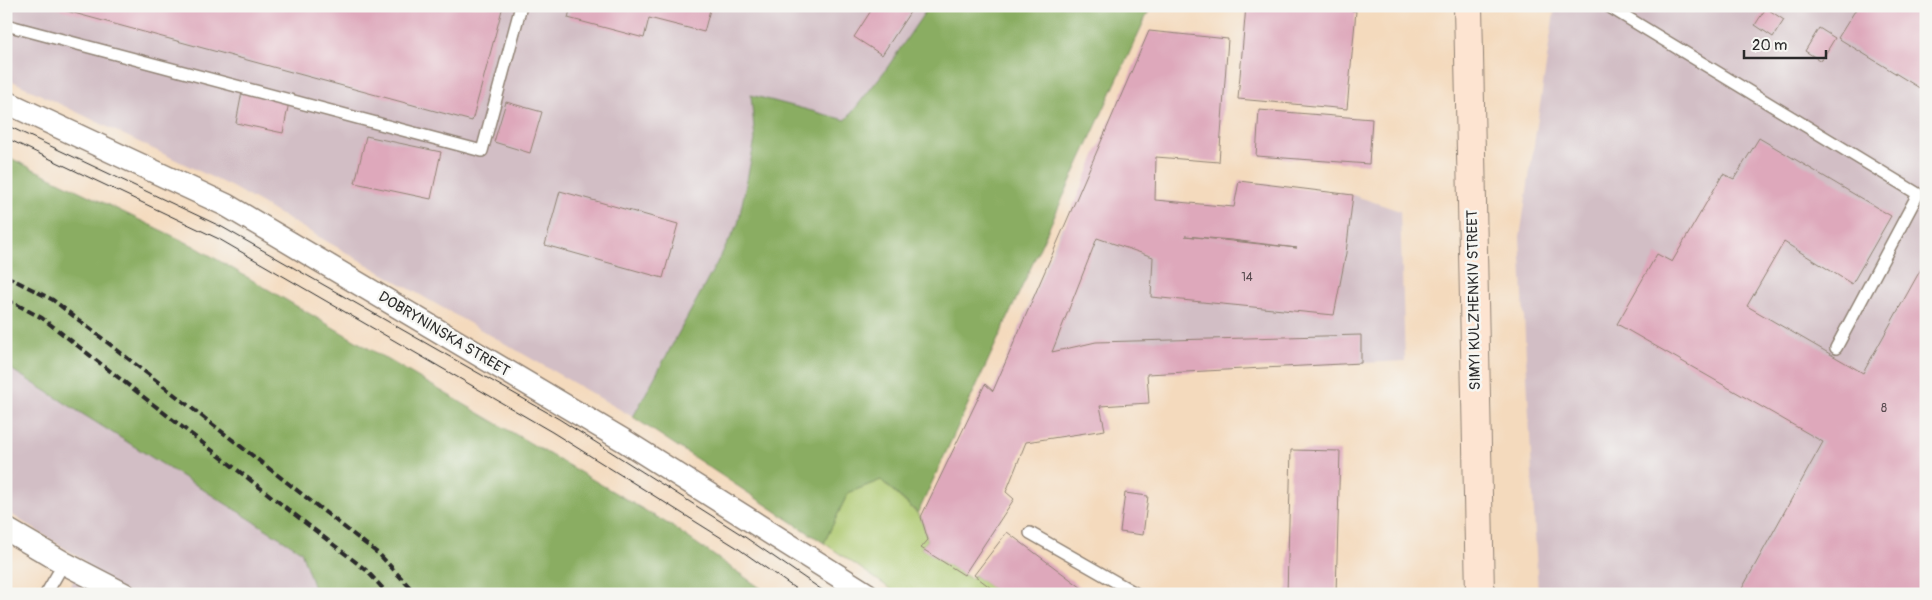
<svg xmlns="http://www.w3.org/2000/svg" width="1932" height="600" font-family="Pangolin,sans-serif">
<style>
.industrial{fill:#d2bec5}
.green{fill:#aec96f;stroke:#6c7a4d}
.forest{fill:#8aad62;stroke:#5a6c46}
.building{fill:#dea8bb;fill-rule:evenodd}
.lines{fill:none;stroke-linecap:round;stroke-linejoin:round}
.lane-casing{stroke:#908274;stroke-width:14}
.street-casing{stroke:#908274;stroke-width:25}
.secondary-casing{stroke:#908274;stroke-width:30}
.lane{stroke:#fff;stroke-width:11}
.street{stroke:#fff;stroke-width:22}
.secondary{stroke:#fde4d1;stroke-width:28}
.tram{stroke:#2b2b2b;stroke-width:1}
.rail{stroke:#2b2b2b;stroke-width:4;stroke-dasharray:8 4;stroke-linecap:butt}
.labels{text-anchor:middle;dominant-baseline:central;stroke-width:5;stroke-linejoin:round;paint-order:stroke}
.number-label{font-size:12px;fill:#584a4f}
.street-label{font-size:15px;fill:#2b2b2b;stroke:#f6f6f2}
</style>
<rect width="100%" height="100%" fill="#f6f6f2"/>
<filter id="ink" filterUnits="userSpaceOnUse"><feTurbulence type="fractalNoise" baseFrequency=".02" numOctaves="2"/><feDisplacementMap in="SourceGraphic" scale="10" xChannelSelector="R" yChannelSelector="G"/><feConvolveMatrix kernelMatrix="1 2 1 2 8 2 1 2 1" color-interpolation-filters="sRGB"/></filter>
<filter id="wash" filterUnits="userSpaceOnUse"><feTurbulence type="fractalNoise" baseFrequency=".0096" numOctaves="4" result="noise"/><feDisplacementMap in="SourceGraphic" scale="20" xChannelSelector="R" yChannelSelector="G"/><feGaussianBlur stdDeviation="1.12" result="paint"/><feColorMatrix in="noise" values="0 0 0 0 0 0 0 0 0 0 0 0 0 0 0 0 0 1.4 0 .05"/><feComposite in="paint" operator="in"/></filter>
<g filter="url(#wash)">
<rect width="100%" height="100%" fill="#f4dabd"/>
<g class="industrial">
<path d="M6 6H929L887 68 846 120 751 95 755 140 738 224 633 417 232 187 6 78Z"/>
<path d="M1555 6H1926V594H1538L1520 237Z"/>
<path d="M1239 181 1353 195 1400 211 1405 361 1098 376 993 391 1062 226 1153 257 1155 200 1233 207Z"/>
<path d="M6 366 301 551 316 594H65L86 562 6 511Z"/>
</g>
<path class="green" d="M881 480 921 517 928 540 921 548 971 579 974 575 1000 594H898L824 543 848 493Z"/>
<g class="forest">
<path d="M929 6H1151L918 513 881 480 848 493 824 543 633 417 738 224 755 140 751 95 846 120 887 68Z"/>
<path d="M6 156 194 246 670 525 769 594H316L301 551 6 366Z"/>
</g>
<g id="blocks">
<g class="building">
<path d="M48 6H503L472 121Z"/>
<path d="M571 6H711L704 32 649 18 644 38 568 18Z"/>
<path d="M874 6H914L882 55 854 37Z"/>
<path d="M1246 6H1303L1356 11 1347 109 1238 99Z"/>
<path d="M1858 6 1926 8V92L1838 38Z"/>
<path d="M1766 8 1784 20 1773 37 1755 25Z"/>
<path d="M1819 28 1835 38 1821 61 1805 51Z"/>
<path d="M1149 31 1228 39 1219 162 1156 157 1155 200 1234 207 1239 181 1353 195 1346 253 1334 315 1151 297 1153 257 1097 238 1052 352 1096 342 1361 335V363L1147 374 1149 403 1100 406 1105 430 1026 442 1006 492 1014 499 964 575 921 548 928 540 921 517 985 384 993 391ZM1185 236 1232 240 1297 248Z"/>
<path d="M242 92 289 102 283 133 236 123Z"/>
<path d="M506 102 542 112 530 153 494 142Z"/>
<path d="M1259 110 1372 119 1369 164 1256 156Z"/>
<path d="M366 136 441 152 431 199 355 183Z"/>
<path d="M1759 138 1891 216 1852 284 1784 242 1747 306 1863 373 1926 260V594H1739L1823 442 1617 324 1657 254 1672 262 1723 174 1734 179Z"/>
<path d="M560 191 678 224 663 278 545 245Z"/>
<path d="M1291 450 1340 451 1336 594H1287Z"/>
<path d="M1125 493 1148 496 1143 535 1120 532Z"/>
<path d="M1007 532 1090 594H999L974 575Z"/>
</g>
</g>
</g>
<g filter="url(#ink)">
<use href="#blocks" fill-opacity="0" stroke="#908274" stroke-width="1"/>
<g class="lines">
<defs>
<g id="lane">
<path d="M1608 6 1918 194 1836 348"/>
<path d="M6 25 482 151 521 6"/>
<path d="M1030 533 1137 594"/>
<path d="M46 594 64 563"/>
</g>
<g id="street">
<path d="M6 102 226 205 623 440 867 594"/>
<path d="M6 529 64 563 124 594"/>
</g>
<path id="secondary" d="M1468 6 1480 594"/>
</defs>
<use href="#lane" class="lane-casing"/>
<use href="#street" class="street-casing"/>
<use href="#secondary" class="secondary-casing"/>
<use href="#lane" class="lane"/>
<use href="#street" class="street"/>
<use href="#secondary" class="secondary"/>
<g class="tram">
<path d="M6 125 222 227 559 419 739 533 828 594"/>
<path d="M6 138 219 239 552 432 736 547 803 594"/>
</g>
<g class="rail">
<path d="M6 276 53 300 380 555 416 594"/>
<path d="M6 299 42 318 366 570 388 594"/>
</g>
</g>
</g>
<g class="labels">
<g class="number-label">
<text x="1247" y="277">14</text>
<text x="1884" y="408">8</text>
</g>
<g class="street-label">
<text transform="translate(1474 300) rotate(-91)">SIMYI KULZHENKIV STREET</text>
<text transform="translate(444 334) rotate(31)">DOBRYNINSKA STREET</text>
</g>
</g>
<rect width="1932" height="600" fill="none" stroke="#f6f6f2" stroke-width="25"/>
<path d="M1744 50v8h82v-8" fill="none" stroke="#2b2b2b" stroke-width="2.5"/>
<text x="1752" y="50" font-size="15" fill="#2b2b2b" stroke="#f6f6f2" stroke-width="4" paint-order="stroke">20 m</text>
</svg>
